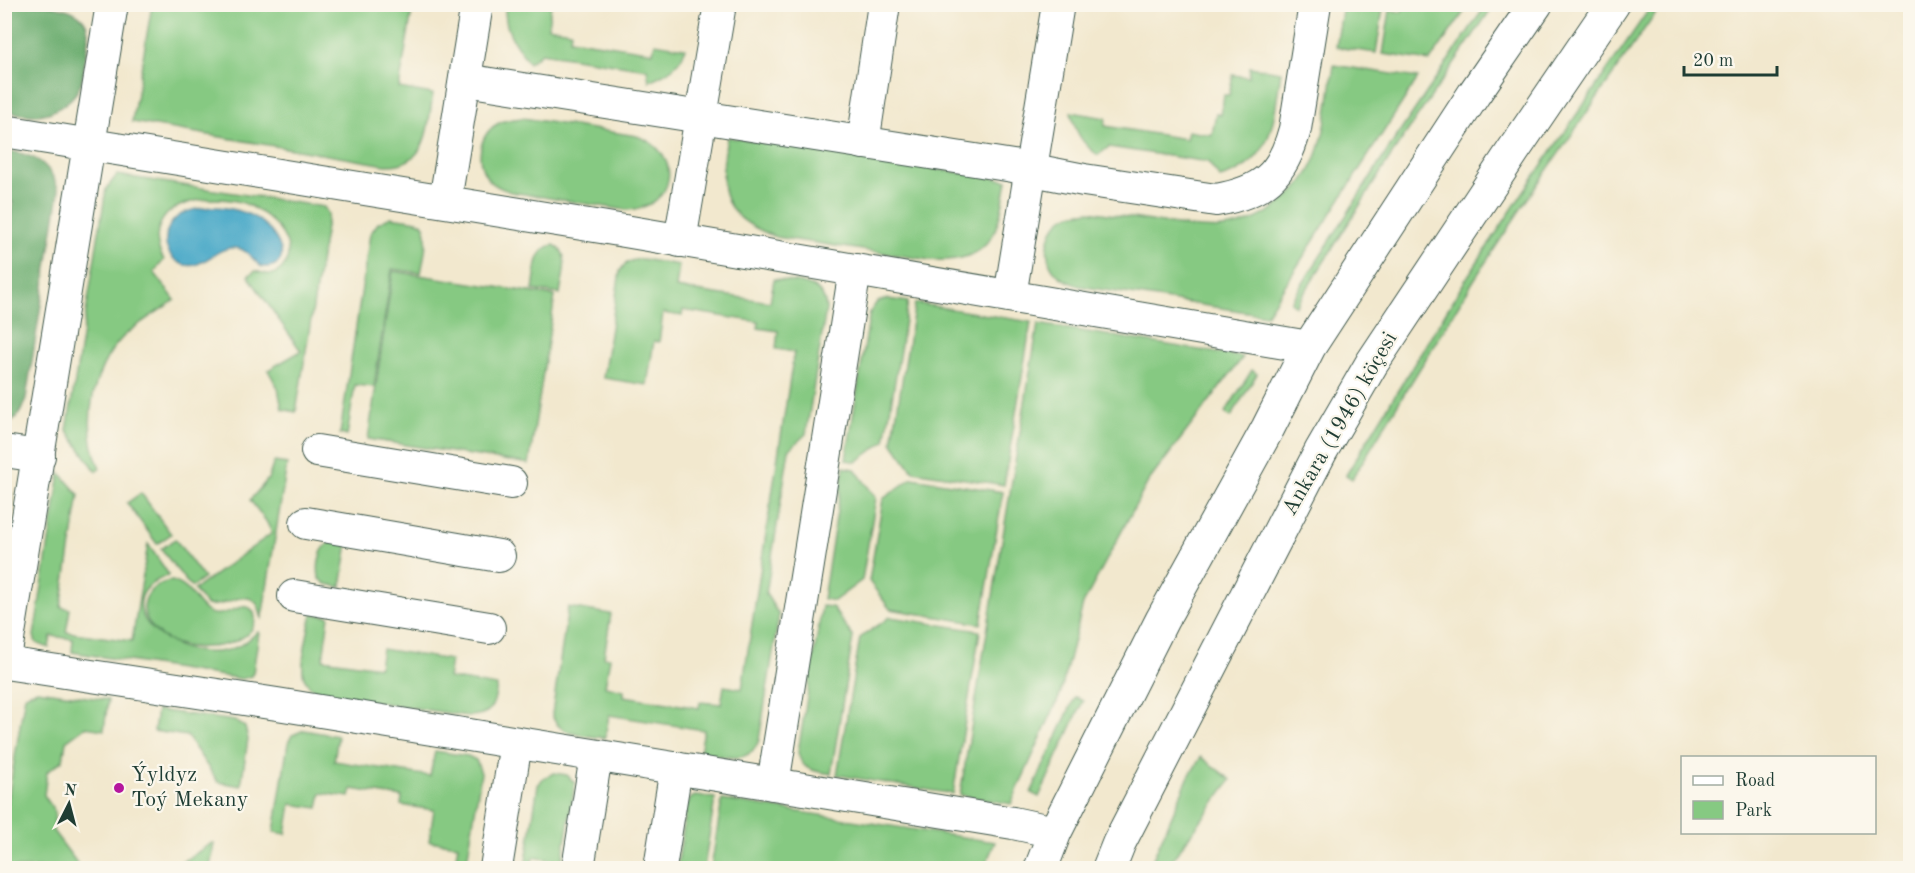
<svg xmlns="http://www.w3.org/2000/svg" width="1915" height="873" font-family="'Old Standard TT',serif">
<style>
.green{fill:#86c982;stroke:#52835b;stroke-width:1.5}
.forest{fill:#6cad70;stroke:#467552;stroke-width:1.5}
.water{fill:#49a9c8;stroke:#34737e;stroke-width:1.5}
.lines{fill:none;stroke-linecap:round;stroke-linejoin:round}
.minor-casing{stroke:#3f574b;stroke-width:34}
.major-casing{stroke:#3f574b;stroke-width:35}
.minor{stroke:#fff;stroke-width:32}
.major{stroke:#fff;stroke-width:33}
.poi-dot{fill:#b5179e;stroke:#fbf7ec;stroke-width:2}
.labels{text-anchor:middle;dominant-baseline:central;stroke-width:4.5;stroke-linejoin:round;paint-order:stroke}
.street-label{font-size:22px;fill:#1f3d34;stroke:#fbf7ec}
.poi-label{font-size:22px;fill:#1f3d34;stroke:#fbf7ec;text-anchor:start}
</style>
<rect width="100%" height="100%" fill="#fbf7ec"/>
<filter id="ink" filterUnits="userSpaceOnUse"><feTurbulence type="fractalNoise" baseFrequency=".0167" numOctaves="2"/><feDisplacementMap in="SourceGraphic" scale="12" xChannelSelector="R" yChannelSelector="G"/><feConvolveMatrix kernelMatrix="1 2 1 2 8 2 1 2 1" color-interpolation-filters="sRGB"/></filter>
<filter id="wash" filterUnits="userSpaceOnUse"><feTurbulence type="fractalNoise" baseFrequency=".008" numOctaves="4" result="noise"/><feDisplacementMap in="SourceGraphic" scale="24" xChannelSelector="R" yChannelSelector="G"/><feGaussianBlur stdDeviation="1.35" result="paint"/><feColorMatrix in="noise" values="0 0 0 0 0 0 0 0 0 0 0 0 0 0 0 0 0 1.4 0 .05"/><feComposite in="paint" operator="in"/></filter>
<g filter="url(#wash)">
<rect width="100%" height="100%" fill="#f2e8ce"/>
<g class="green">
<path d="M1404 4 1434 5 1466 9 1430 61 1383 54 1390 10 1402 12Z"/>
<path d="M152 5H413L399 88 433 94C427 127 429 166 386 165L132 122Z"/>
<path d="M505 5H551L548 27 571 31 570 39 653 52 655 43 685 48C682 66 665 74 649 81L647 69 541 53 529 63C514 42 504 31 505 5Z"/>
<path d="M1343 5H1371V7L1383 9 1376 53 1336 47Z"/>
<path d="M1486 5H1494L1398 145 1296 306 1291 302 1393 142Z"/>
<path d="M1652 5H1661L1530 195 1474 280 1352 479 1346 475 1468 276 1524 191Z"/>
<path d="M1334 65 1418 78 1266 315 1079 286C1071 283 1064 281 1058 275 1041 260 1046 231 1063 218 1072 212 1081 212 1090 211 1115 215 1139 219 1163 223 1183 226 1203 230 1223 228 1261 224 1300 195 1315 160 1327 131 1329 96 1334 65Z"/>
<path d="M1250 67 1281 72C1273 120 1275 162 1220 178L1208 162 1109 147 1098 155C1083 145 1074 130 1071 112L1106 118 1105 126 1186 139 1188 131 1212 135 1216 114 1221 115 1224 95H1229L1233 75 1249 77Z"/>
<path d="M523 118 637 136C685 153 676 209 626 210L511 192C503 189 496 187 490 181 474 164 478 134 499 123 507 119 515 119 523 118Z"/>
<path d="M727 137 1007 180C998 233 993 263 930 260L776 237C719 215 718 192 727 137Z"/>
<path d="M117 175 324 207 328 214 296 412 282 409 278 388 268 370 301 351 248 276 255 271C261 272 267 275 273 274 279 272 283 268 286 262 296 239 268 215 250 206 235 198 217 198 200 200 189 202 176 206 167 214 154 228 155 245 164 260L154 272 175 300C161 310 134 326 122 338 91 371 81 427 100 468L96 471 67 430 106 189Z"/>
<path d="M391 217C400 219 411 219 420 222 432 227 423 262 421 273L392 269 374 387 355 385 347 436 340 434 370 234 378 223Z"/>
<path d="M554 245C572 253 562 278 560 294L533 290C536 274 534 248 554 245Z"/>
<path d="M641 259 679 265 676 288 770 302 774 279C796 283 824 280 826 309L806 434 789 450 766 594 779 615 759 740C749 767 723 756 700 752L704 730 609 715 605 738C586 735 557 737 552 714L568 607 611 614 604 657 610 658 605 686 624 690V696L699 708 700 702 721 704 724 686 742 689 794 352 776 349 778 331 758 328 759 322 683 310 682 316 663 313 659 342 654 341 647 385 603 378 620 271C626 262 631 260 641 259Z"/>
<path d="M393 271 555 296 529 464 368 439Z"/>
<path d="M888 299 908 302 885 441 856 462 846 460 870 312 877 302Z"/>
<path d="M915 303 1031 322 1004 485 913 471 892 442Z"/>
<path d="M1038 324 1243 357 1148 482 1083 604 1060 695 1011 804 960 795Z"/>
<path d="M1252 370 1257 374 1231 417 1225 413Z"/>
<path d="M274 462 287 464 262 618C260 614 260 608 257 604 244 587 225 609 206 605L194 590 272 533 266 521 250 500 268 479Z"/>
<path d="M844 467 855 469 876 498 862 580 834 601 823 599Z"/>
<path d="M60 473 79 495 61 607 70 609 66 632 132 641 148 544 169 575C87 605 203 691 257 632H259L253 673 251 676 242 679 72 652 73 639 51 636 49 648 36 643 34 636Z"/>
<path d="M912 478 1003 492 981 624 890 609 869 581 883 499Z"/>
<path d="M141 493 171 534 157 544 127 503Z"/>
<path d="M175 539 204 578 192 587 185 580 161 549Z"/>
<path d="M332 542 348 543 341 587 326 584 319 578C317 565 319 546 332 542Z"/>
<path d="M172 581C192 587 192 600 206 611 223 623 243 597 253 611 255 614 255 618 255 620 253 640 222 647 206 647 186 649 165 643 152 627 135 606 148 583 172 581Z"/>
<path d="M822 606 832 607 853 637 831 774C815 771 801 771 798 752Z"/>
<path d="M312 614 329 616 323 659 379 667 382 649 451 660 448 678 497 686C494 708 491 716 467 716L324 694C316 691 309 688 305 680 298 668 309 629 312 614Z"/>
<path d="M890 617 980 631 953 794 837 775 860 638Z"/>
<path d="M37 690 108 700 104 730 85 727 66 741 63 760 47 772 44 795 55 812 53 831 77 863 76 868H5V818L25 695Z"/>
<path d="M1075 697 1083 701 1039 797 1031 793Z"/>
<path d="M157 710 235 721 245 727 248 739 241 786 218 782 187 736 154 731Z"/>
<path d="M304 730 338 736 334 761 430 776 435 751 468 756 476 760 481 773 466 868H454L458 845 429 841 434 810 401 805 402 797 352 789 350 797 321 793 318 808 291 804 286 834 274 832 288 743 292 735Z"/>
<path d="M1201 757 1231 780 1166 868H1149L1189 776Z"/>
<path d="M554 773 567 775 575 783 562 862 533 857 531 868H525L538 785 543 778Z"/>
<path d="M695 796 715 798 704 868H677L687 806 691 798Z"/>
<path d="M722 800 995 842 984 868H711Z"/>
<path d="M212 843H214L210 868H173Z"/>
</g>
<g class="forest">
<path d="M4 5C27 4 63 2 81 17 91 26 88 41 86 52 85 61 84 71 82 80 77 99 56 114 37 115 26 116 15 113 5 111Z"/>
<path d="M5 150C34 155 50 161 59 192L26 398C22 411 17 420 5 425L4 251 13 202 5 201Z"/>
<path d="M5 483 11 491 12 500 5 546Z"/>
</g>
<path class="water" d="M215 207C231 208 247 211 260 221 276 232 298 268 262 267 254 261 247 249 237 248 214 244 198 280 174 259 168 253 165 246 166 238 166 231 170 223 176 218 186 209 202 208 215 207Z"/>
</g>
<g filter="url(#ink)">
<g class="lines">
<defs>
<g id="minor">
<path d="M465 80 1013 166 1084 180 1216 200C1263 192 1283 175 1295 129L1315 4"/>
<path d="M4 131 601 227 1309 347"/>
<path d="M863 143 884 4"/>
<path d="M445 201 477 4"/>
<path d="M680 241 720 4"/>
<path d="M1010 296 1058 4"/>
<path d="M4 451 39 456"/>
<path d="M317 451 511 483"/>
<path d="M306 523 499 556"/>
<path d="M294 596 489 628"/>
<path d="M5 663 277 704 773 784 1013 823 1055 832"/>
<path d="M4 664 112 4"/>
<path d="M773 784 855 270"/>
<path d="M579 862 596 756"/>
<path d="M496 868 516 743"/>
<path d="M660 868 676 768"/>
</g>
<g id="major">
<path d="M1041 868 1055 832 1162 620 1268 428 1309 347 1474 94 1536 4"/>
<path d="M1109 868 1119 843 1321 451 1372 363 1513 151 1613 4"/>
</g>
</defs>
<use href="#minor" class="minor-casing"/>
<use href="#major" class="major-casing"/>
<use href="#minor" class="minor"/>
<use href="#major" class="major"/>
</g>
</g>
<circle class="poi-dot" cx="119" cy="788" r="6"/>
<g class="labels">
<g class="street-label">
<text transform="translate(1340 424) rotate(-60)">Ankara (1946) köçesi</text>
</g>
<g class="poi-label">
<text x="131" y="775">Ýyldyz<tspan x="131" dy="25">Toý Mekany</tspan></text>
</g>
</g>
<rect width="1915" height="873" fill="none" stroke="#fbf7ec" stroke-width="24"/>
<rect x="1681" y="756" width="195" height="78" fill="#fbf7ec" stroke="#a3ada2" stroke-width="1.5"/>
<rect x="1693" y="776" width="30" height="9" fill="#ffffff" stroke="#a3ada2" stroke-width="1.5"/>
<text x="1735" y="786" font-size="18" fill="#1f3d34">Road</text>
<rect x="1693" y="801" width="30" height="18" fill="#86c982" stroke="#a3ada2" stroke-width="1.5"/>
<text x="1735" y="816" font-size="18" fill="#1f3d34">Park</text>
<g transform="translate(69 804) rotate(6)" stroke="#fbf7ec" stroke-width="4.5" paint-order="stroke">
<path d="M0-4.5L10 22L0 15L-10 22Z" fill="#1f3d34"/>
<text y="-9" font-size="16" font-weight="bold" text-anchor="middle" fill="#1f3d34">N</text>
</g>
<path d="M1684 66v9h93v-9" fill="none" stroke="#1f3d34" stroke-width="3"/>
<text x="1693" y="66" font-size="18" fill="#1f3d34" stroke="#fbf7ec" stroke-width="4.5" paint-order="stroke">20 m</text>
</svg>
